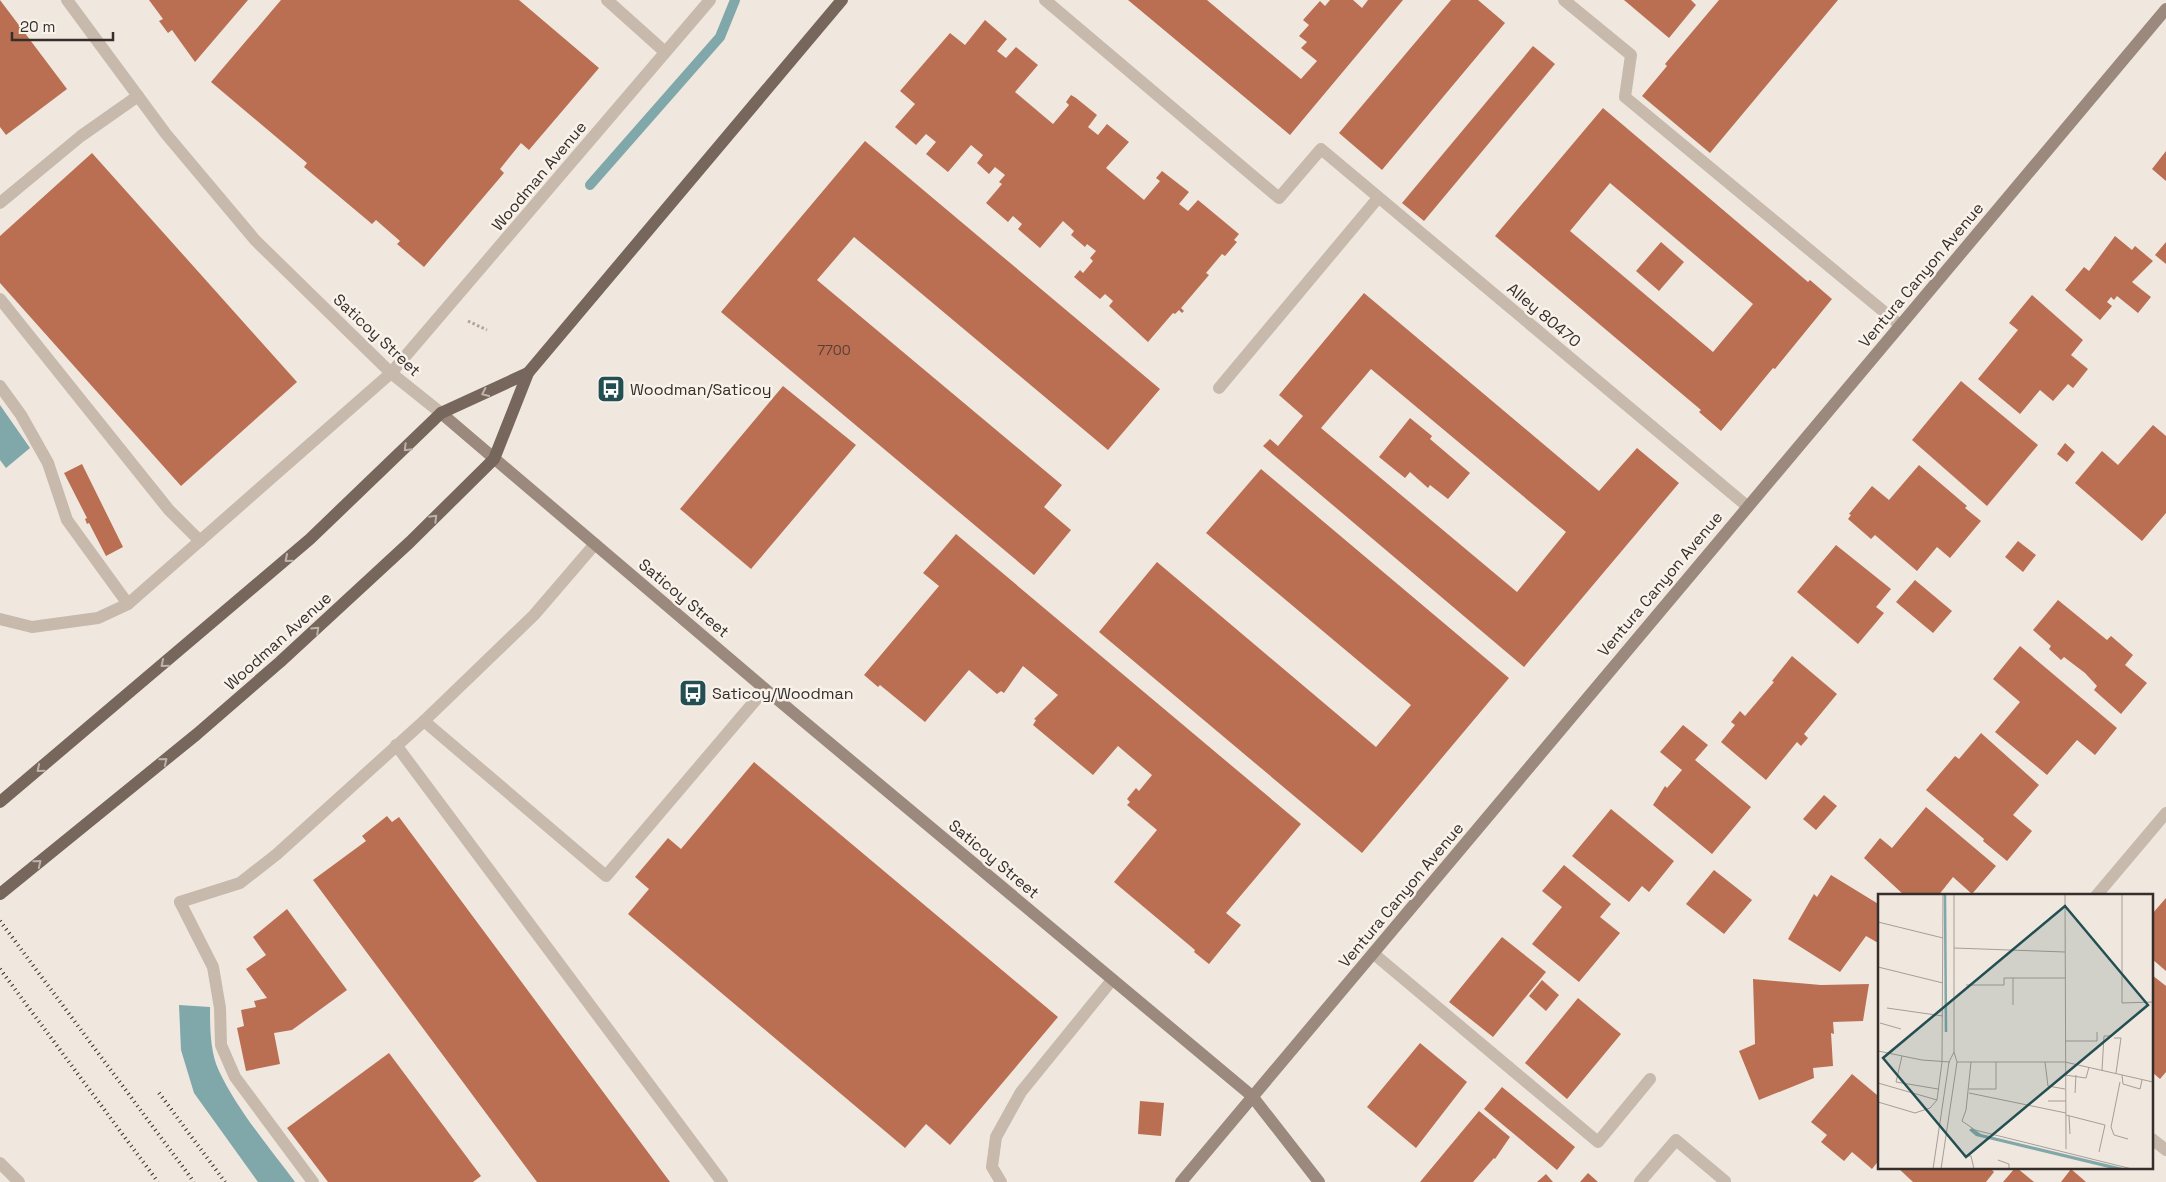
<svg xmlns="http://www.w3.org/2000/svg" width="2166" height="1182" viewBox="0 0 2166 1182" font-family="'Space Grotesk',sans-serif">
	<rect width="100%" height="100%" fill="#f0e8df"/>
	<g fill="#80a7aa">
		<polygon points="0,405 30,448 6,468 0,460"/>
		<path d="M179,1005L210,1007C210,1028 210,1052 219,1071C238,1111 269,1147 295,1182H258L194,1093L181,1050Z"/>
	</g>
	<g fill="none" stroke-linecap="round" stroke-linejoin="round">
		<polyline stroke="#80a7aa" stroke-width="10" points="590,185 720,37 735,0"/>
	</g>
	<g fill="#ba6f53" fill-rule="evenodd">
		<polygon points="0,0 67,89 6,135 0,127"/>
		<polygon points="149,0 248,0 195,62 172,30 168,33 159,21 163,19"/>
		<polygon points="281,0 519,0 599,68 529,150 521,143 500,169 504,173 424,267 397,244 400,241 376,220 372,224 304,167 307,163 211,82"/>
		<polygon points="1128,0 1207,0 1301,79 1317,61 1301,48 1307,42 1299,36 1309,25 1303,20 1320,1 1325,6 1330,0 1353,0 1362,8 1368,0 1403,0 1290,135"/>
		<polygon points="1451,0 1478,0 1505,23 1382,170 1339,133"/>
		<polygon points="1624,0 1691,0 1696,5 1669,38"/>
		<polygon points="1719,0 1838,0 1710,153 1642,96 1667,66 1665,64"/>
		<polygon points="985,20 1007,39 997,51 1006,58 1016,47 1038,65 1015,92 1053,124 1069,105 1066,102 1071,95 1076,98 1097,115 1088,127 1098,135 1107,124 1129,142 1106,168 1144,200 1160,181 1156,178 1162,171 1189,192 1179,204 1188,211 1198,200 1239,234 1234,240 1237,242 1225,256 1222,254 1206,273 1209,275 1181,308 1184,311 1182,313 1179,310 1175,314 1173,313 1148,342 1109,306 1113,301 1105,294 1100,299 1074,277 1080,270 1083,273 1093,261 1090,258 1096,251 1087,244 1085,247 1071,235 1074,231 1063,221 1040,248 1018,229 1022,224 1013,216 1008,222 986,203 1002,184 999,182 1005,175 995,167 989,174 977,163 983,155 971,145 948,172 926,154 936,142 926,134 916,145 895,127 915,104 900,91 950,33 965,45"/>
		<polygon points="1533,46 1555,64 1424,221 1402,203"/>
		<path d="M1603,108L1808,282L1810,280L1832,299L1775,369L1773,368L1721,431L1699,412L1701,410L1495,236ZM1610,183L1753,304L1713,352L1570,231Z"/>
		<polygon points="865,141 1160,389 1108,450 854,237 817,280 1062,485 1044,507 1071,530 1034,575 721,312"/>
		<polygon points="2166,151 2166,181 2152,169"/>
		<polygon points="92,153 297,382 181,486 0,283 0,236"/>
		<polygon points="2115,236 2132,250 2135,246 2153,261 2132,282 2151,297 2138,313 2117,296 2114,300 2111,297 2107,302 2112,306 2100,320 2065,290 2084,267 2089,271"/>
		<polygon points="1661,242 1684,262 1659,291 1636,271"/>
		<polygon points="2166,242 2166,264 2155,255"/>
		<path d="M1364,293L1599,491L1637,448L1679,483L1524,667L1263,446L1270,439L1278,446L1303,416L1279,395ZM1371,369L1566,532L1517,592L1321,428Z"/>
		<polygon points="2032,295 2083,340 2071,355 2088,369 2073,388 2068,384 2053,401 2040,390 2020,414 1978,379 2018,330 2009,323"/>
		<polygon points="1961,381 2038,445 1987,506 1912,440"/>
		<polygon points="783,386 856,445 751,569 680,509"/>
		<polygon points="1410,418 1432,436 1430,439 1470,473 1448,499 1430,485 1428,488 1410,472 1405,478 1379,457"/>
		<polygon points="2153,425 2166,436 2166,513 2142,541 2075,483 2102,451 2118,465"/>
		<polygon points="2065,443 2075,452 2067,462 2057,454"/>
		<polygon points="82,464 123,547 106,556 89,523 87,524 85,519 87,518 64,473"/>
		<polygon points="1919,465 1967,506 1965,508 1981,521 1950,558 1937,547 1917,571 1875,535 1871,539 1848,519 1851,515 1849,514 1872,486 1889,500"/>
		<polygon points="1261,469 1509,678 1362,853 1099,632 1157,562 1376,747 1411,705 1206,533"/>
		<polygon points="956,534 1301,824 1226,913 1241,925 1209,964 1194,952 1195,950 1114,882 1157,830 1127,805 1130,802 1127,799 1136,788 1139,791 1152,775 1118,746 1093,775 1033,725 1036,720 1034,719 1058,695 1023,666 1004,693 1001,691 997,694 969,670 925,722 880,685 878,687 864,675 939,586 923,573"/>
		<polygon points="2018,541 2036,555 2023,572 2005,557"/>
		<polygon points="1836,545 1891,589 1876,607 1884,613 1858,644 1797,592"/>
		<polygon points="1915,580 1952,611 1933,633 1896,602"/>
		<polygon points="2058,600 2107,640 2111,636 2133,655 2125,665 2147,683 2121,714 2094,690 2097,686 2085,673 2064,657 2061,660 2049,649 2051,646 2033,630"/>
		<polygon points="2020,646 2117,728 2095,755 2077,740 2047,775 1995,732 2020,702 1993,679"/>
		<polygon points="1792,656 1837,694 1804,734 1808,738 1801,746 1797,742 1766,780 1721,742 1735,725 1731,722 1740,711 1745,716 1774,682 1772,681"/>
		<polygon points="1683,725 1708,745 1695,760 1751,807 1712,854 1653,805 1665,786 1667,788 1682,770 1660,752"/>
		<polygon points="1981,733 2039,785 2013,815 2032,831 2007,861 1983,841 1984,839 1926,790 1955,756 1959,759"/>
		<polygon points="754,762 1058,1017 950,1145 926,1124 905,1148 628,914 649,889 635,877 668,838 681,849"/>
		<polygon points="1824,795 1837,806 1816,830 1803,819"/>
		<polygon points="1926,807 1996,866 1972,894 1953,877 1938,896 1905,896 1864,858 1880,838 1892,848"/>
		<polygon points="1611,809 1674,861 1649,892 1642,886 1629,902 1572,856"/>
		<polygon points="387,816 392,822 399,817 670,1182 537,1182 313,880 366,841 362,836"/>
		<polygon points="1564,865 1611,904 1600,917 1620,933 1579,982 1532,944 1562,907 1542,891"/>
		<polygon points="1714,870 1752,900 1724,934 1686,904"/>
		<polygon points="1831,875 1880,905 1880,944 1866,936 1840,972 1788,939 1814,894 1817,897"/>
		<polygon points="2166,898 2166,971 2152,959 2152,914"/>
		<polygon points="287,909 347,990 292,1030 274,1033 280,1064 246,1071 237,1028 244,1026 241,1010 256,1007 254,1001 267,998 246,969 266,955 253,937"/>
		<polygon points="1502,937 1546,972 1493,1037 1449,1002"/>
		<polygon points="2152,975 2166,986 2166,1072 2160,1079 2152,1072"/>
		<polygon points="1753,979 1821,985 1869,984 1863,1021 1833,1022 1834,1034 1831,1033 1833,1066 1813,1068 1814,1078 1759,1100 1739,1051 1755,1044"/>
		<polygon points="1542,980 1559,995 1546,1011 1529,996"/>
		<polygon points="1578,998 1621,1034 1567,1099 1525,1063"/>
		<polygon points="1420,1043 1467,1082 1416,1148 1367,1107"/>
		<polygon points="389,1053 481,1176 473,1182 328,1182 287,1128"/>
		<polygon points="1852,1074 1877,1095 1880,1095 1880,1159 1872,1169 1852,1152 1844,1161 1821,1142 1827,1135 1811,1122"/>
		<polygon points="1502,1087 1575,1147 1557,1170 1484,1109"/>
		<polygon points="1140,1101 1164,1103 1161,1136 1138,1134"/>
		<polygon points="1479,1111 1510,1137 1495,1159 1494,1158 1473,1182 1420,1182"/>
		<polygon points="1898,1168 1990,1168 1994,1172 1986,1182 1913,1182"/>
		<polygon points="2015,1168 2017,1168 2034,1182 2003,1182"/>
		<polygon points="2071,1169 2086,1182 2061,1182"/>
		<polygon points="1588,1173 1598,1182 1580,1182"/>
		<polygon points="1546,1174 1553,1182 1537,1182"/>
	</g>
	<g fill="none" stroke-linecap="round" stroke-linejoin="round">
		<polyline stroke="#b3a396" stroke-width="3" stroke-dasharray="2.5 2.5" stroke-linecap="butt" points="468,321 487,330"/>
		<g stroke="#c7b9ab" stroke-width="12">
			<polyline points="607,0 665,52"/>
			<polyline points="1045,0 1279,198 1321,149 1747,506"/>
			<polyline points="1564,0 1631,55 1625,97 1900,325"/>
			<polyline points="0,203 81,136 138,96"/>
			<polyline points="0,299 169,510 200,541"/>
			<polyline points="0,386 21,415 48,463 67,520 128,604"/>
			<polyline points="1219,388 1378,198"/>
			<polyline points="0,619 32,627 98,618 128,604 391,373"/>
			<polyline points="424,721 606,876 765,689"/>
			<polyline points="396,745 722,1182"/>
			<polyline points="180,902 213,967 220,1008 221,1045 235,1077 313,1182"/>
			<polyline points="1374,954 1598,1142 1650,1079"/>
			<polyline points="0,1163 19,1182"/>
			<polyline points="1001,1182 992,1167 996,1137 1021,1092 1112,980"/>
			<polyline points="1640,1182 1676,1140 1725,1181"/>
		</g>
		<g stroke="#c7b9ab" stroke-width="12">
			<polyline points="67,0 166,134 255,240 391,373 441,413"/>
			<polyline points="391,373 710,0"/>
			<polyline points="2096,896 2166,813"/>
			<polyline points="180,902 240,883 277,854 424,721 534,615 595,544"/>
			<polyline points="2152,1139 2166,1150"/>
		</g>
		<g stroke="#9b897d" stroke-width="12">
			<polyline points="441,413 765,689 1252,1096 1319,1182"/>
			<polyline points="1181,1182 2166,9"/>
		</g>
		<g stroke="#76665c" stroke-width="12">
			<polyline points="0,802 310,539 441,413 528,373"/>
			<polyline points="0,894 197,734 280,662 410,542 494,459 528,373 842,0"/>
		</g>
		<g stroke="#362e2a" stroke-width="4" stroke-dasharray="1 4" stroke-linecap="butt">
			<polyline points="0,921 194,1182"/>
			<polyline points="0,969 158,1182"/>
			<polyline points="159,1093 225,1182"/>
		</g>
	</g>
	<defs><path id="oneway-chevron" d="M-2-3.5L2.5 0L-2 3.5" fill="none" stroke-width="1.6" stroke-linecap="round" stroke-linejoin="round" transform="scale(1.25)"/></defs>
	<g stroke="#beb3ab">
		<use href="#oneway-chevron" transform="translate(485 393) rotate(155)"/>
		<use href="#oneway-chevron" transform="translate(407 448) rotate(135)"/>
		<use href="#oneway-chevron" transform="translate(434 518) rotate(-45)"/>
		<use href="#oneway-chevron" transform="translate(288 559) rotate(139)"/>
		<use href="#oneway-chevron" transform="translate(316 630) rotate(-43)"/>
		<use href="#oneway-chevron" transform="translate(164 664) rotate(140)"/>
		<use href="#oneway-chevron" transform="translate(164 761) rotate(-39)"/>
		<use href="#oneway-chevron" transform="translate(40 769) rotate(140)"/>
		<use href="#oneway-chevron" transform="translate(38 863) rotate(-39)"/>
	</g>
	<defs>
		<symbol id="bus-square" viewBox="-11 -11 22 22"><rect x="-9" y="-9" width="18" height="18" rx="4" fill="#234f53" stroke="#f8f2eb"/><path d="M-5-6H5V4H4V6H2V4H-2V6H-4V4H-5ZM-3.5-4V0h7V-4ZM-3.5 1.2v1.5H-2V1.2ZM2 1.2v1.5H3.5V1.2Z" fill="#fff"/></symbol>
	</defs>
	<g fill-rule="evenodd">
		<use href="#bus-square" x="595" y="373" width="32" height="32"/>
		<use href="#bus-square" x="677" y="677" width="32" height="32"/>
	</g>
	<g text-anchor="middle" dominant-baseline="central" stroke-width="5" stroke-linejoin="round" paint-order="stroke">
		<g font-size="14" fill="#573e34">
			<text x="834" y="350">7700</text>
		</g>
		<g font-size="16" fill="#362e2a" stroke="#f8f2eb">
			<text transform="translate(539 176) rotate(-50)">Woodman Avenue</text>
			<text transform="translate(1921 275) rotate(-50)">Ventura Canyon Avenue</text>
			<text transform="translate(1544 315) rotate(40)">Alley 80470</text>
			<text transform="translate(377 335) rotate(43)">Saticoy Street</text>
			<text transform="translate(1660 584) rotate(-50)">Ventura Canyon Avenue</text>
			<text transform="translate(684 598) rotate(40)">Saticoy Street</text>
			<text transform="translate(278 641) rotate(-42)">Woodman Avenue</text>
			<text transform="translate(994 859) rotate(40)">Saticoy Street</text>
			<text transform="translate(1401 895) rotate(-50)">Ventura Canyon Avenue</text>
		</g>
		<g font-size="16" fill="#362e2a" stroke="#f8f2eb" text-anchor="start">
			<text x="630" y="389">Woodman/Saticoy</text>
			<text x="712" y="693">Saticoy/Woodman</text>
		</g>
	</g>
	<g transform="translate(1878 894)">
		<rect width="275" height="275" fill="#f0e8df"/>
		<path d="M94,234L103,240L249,275H235L98,242L91,236Z" fill="#80a7aa"/>
		<path fill="none" stroke="#80a7aa" stroke-width="2.5" d="M67,0L68,138"/>
		<path fill="none" stroke="#a69e97" stroke-width="1" d="M187,0L188,255M244,0V109L275,108M0,28L65,44M76,54L187,58M0,73L65,89M135,84V111M88,91H126V84H187M9,114L65,122M0,123V141M2,129L23,135M236,144H243L238,179M187,147H219V138M0,157L44,166L72,168M24,162L18,188L60,195M79,168H187L275,188M93,168L88,216L84,227L97,236L254,275M167,168L170,192L187,195M224,176L226,142H233M187,181L208,184L211,173M244,181L245,190L262,195L264,186M242,188L233,233L236,241L250,245M0,189L59,206M91,195H118V168M91,199L188,219M197,199L198,181M170,207H188M0,208L37,219L52,214L59,206L64,168L65,0M188,221L227,231L221,258M191,222L192,240M85,261L93,262L96,275M120,266L131,270V275M55,275L71,168L76,158M63,275L79,168L76,158V0"/>
		<path fill="#234f53" fill-opacity="0.15" stroke="#234f53" stroke-width="2.5" d="M187,12L270,111L88,263L5,164Z"/>
		<rect width="275" height="275" fill="none" stroke="#362e2a" stroke-width="2.5"/>
	</g>
	<path d="M12 32v8h101v-8" fill="none" stroke="#362e2a" stroke-width="2.5"/>
	<text x="20" y="32" font-size="15" fill="#362e2a" stroke="#f8f2eb" stroke-width="4" paint-order="stroke">20 m</text>
</svg>
